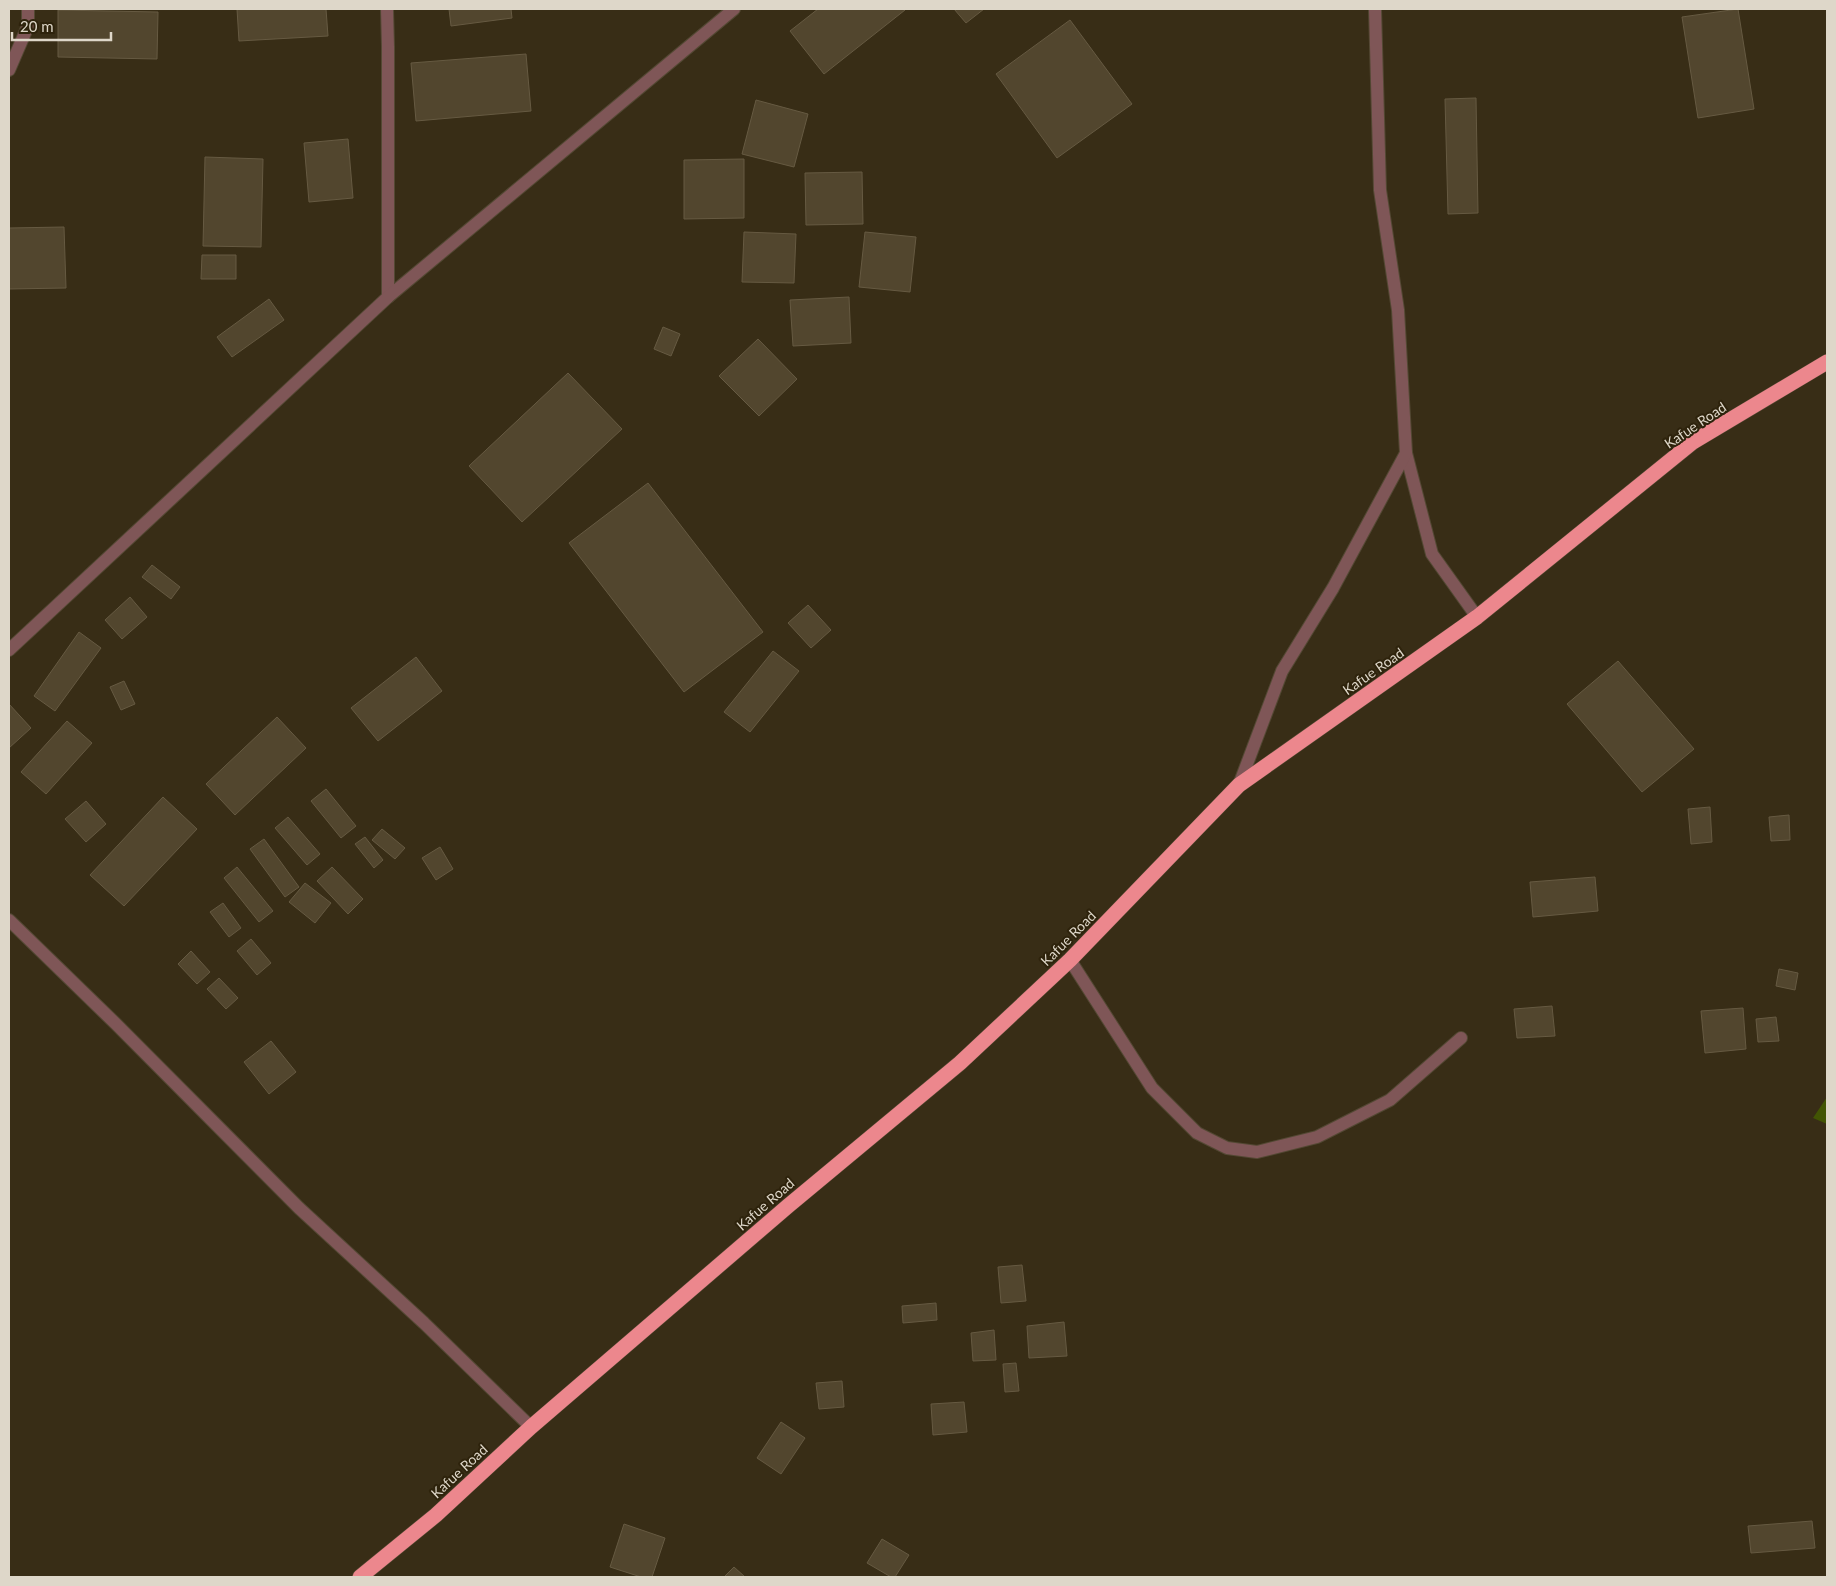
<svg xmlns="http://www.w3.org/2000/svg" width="1836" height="1586" viewBox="0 0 1836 1586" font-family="Lato,sans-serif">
	<rect width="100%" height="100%" fill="#382d16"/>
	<polygon fill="#425504" points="1827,1097 1827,1124 1813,1118"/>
	<g fill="#52462e" stroke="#665a42">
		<polygon points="237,9 326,9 328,36 239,41"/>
		<polygon points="449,9 511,9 512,18 451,26"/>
		<polygon points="818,9 904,9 905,10 824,74 790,31"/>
		<polygon points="954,9 984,9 966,23"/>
		<polygon points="1738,9 1754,109 1698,118 1682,17"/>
		<polygon points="58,10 158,12 157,59 58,57"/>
		<polygon points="1070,20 1132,104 1057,158 996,74"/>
		<polygon points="526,54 531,111 416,121 411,63"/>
		<polygon points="1476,98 1478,213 1448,214 1445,99"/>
		<polygon points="756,100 808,114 794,167 742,154"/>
		<polygon points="348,139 353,198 309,202 304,143"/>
		<polygon points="205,157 263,159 261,247 203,246"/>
		<polygon points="744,159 744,218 684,219 684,160"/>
		<polygon points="862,172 863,224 806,225 805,173"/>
		<polygon points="64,227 66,288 9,289 9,228"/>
		<polygon points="744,232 796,234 794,283 742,282"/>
		<polygon points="865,232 916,237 910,292 859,287"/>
		<polygon points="202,255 236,255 236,279 201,279"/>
		<polygon points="849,297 851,343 793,346 790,300"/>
		<polygon points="269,299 284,320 232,357 217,337"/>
		<polygon points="663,327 680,334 671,356 654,349"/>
		<polygon points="758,339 797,379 759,416 719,376"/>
		<polygon points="568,373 622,429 522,522 469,466"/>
		<polygon points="648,483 763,632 684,692 569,543"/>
		<polygon points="152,565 180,587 171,599 142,577"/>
		<polygon points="130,597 147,617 122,639 105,620"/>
		<polygon points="808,605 831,630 811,648 788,623"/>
		<polygon points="79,632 101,648 55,711 34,696"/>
		<polygon points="773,651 799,671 750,732 724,712"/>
		<polygon points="416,657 442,691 378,741 351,708"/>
		<polygon points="1618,661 1694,749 1642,792 1567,704"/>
		<polygon points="124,681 135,704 121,710 110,687"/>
		<polygon points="9,704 31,728 9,748"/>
		<polygon points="277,717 306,748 235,815 206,784"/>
		<polygon points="67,721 92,743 46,794 21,772"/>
		<polygon points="326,789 356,826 341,838 311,801"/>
		<polygon points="163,797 197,829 124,906 90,875"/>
		<polygon points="86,801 106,824 86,842 65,819"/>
		<polygon points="1710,807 1712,842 1691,844 1688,809"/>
		<polygon points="1789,815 1790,840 1771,841 1769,817"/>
		<polygon points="288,817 320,854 307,865 275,828"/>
		<polygon points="382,829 405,848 395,859 372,840"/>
		<polygon points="365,837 383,860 374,868 355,844"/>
		<polygon points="264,839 299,887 285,897 250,849"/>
		<polygon points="440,847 453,869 436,880 422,858"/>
		<polygon points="237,867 273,911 259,922 224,878"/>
		<polygon points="332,867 363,899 348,914 317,881"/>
		<polygon points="1595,877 1598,911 1533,917 1530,882"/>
		<polygon points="305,883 331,903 315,923 289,902"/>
		<polygon points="223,903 241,928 229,937 210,912"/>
		<polygon points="251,939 271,963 257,975 237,951"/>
		<polygon points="191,951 210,972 197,984 178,964"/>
		<polygon points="1779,969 1798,973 1795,990 1776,986"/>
		<polygon points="219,978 238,998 226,1009 207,989"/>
		<polygon points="1552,1006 1555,1036 1517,1038 1514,1009"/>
		<polygon points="1743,1008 1746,1049 1705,1053 1701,1011"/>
		<polygon points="1776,1017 1779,1041 1758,1042 1756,1019"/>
		<polygon points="271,1041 296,1072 269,1094 244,1062"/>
		<polygon points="1022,1265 1026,1301 1001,1303 998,1267"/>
		<polygon points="936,1303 937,1320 903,1323 902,1306"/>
		<polygon points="1064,1322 1067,1356 1029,1358 1027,1326"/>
		<polygon points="994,1330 996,1360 973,1361 971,1333"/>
		<polygon points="1016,1363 1019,1391 1005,1392 1003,1364"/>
		<polygon points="842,1381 844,1407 819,1409 816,1383"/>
		<polygon points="964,1402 967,1432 933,1435 931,1404"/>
		<polygon points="781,1422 805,1438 781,1474 757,1458"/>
		<polygon points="1812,1521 1815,1548 1751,1553 1748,1526"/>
		<polygon points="624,1524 665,1538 652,1577 641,1577 610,1567"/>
		<polygon points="882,1539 909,1555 895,1577 891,1577 867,1563"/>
		<polygon points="734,1567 745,1577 724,1577"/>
	</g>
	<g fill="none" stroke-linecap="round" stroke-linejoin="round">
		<defs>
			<g id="street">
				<polyline points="387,9 388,47 388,297"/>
				<polyline points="9,70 28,26 28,9"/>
				<polyline points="1406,453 1432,554 1477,617"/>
				<polyline points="9,650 388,297 734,9"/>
				<polyline points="1239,785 1282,671 1333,588 1406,453 1398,310 1380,190 1375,9"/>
				<polyline points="9,920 116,1024 299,1208 424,1323 531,1427"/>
				<polyline points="1070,960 1152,1088 1197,1133 1227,1148 1257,1152 1317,1137 1390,1100 1461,1038"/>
			</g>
			<polyline id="highway" points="360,1577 436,1515 531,1427 788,1206 960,1063 1070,960 1239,785 1477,617 1693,442 1827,362"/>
		</defs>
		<use href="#street" stroke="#534833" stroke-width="14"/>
		<use href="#highway" stroke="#534833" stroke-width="16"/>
		<use href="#street" stroke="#7f5657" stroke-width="12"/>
		<use href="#highway" stroke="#ec878d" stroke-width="15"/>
	</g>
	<g text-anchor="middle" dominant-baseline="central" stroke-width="4" stroke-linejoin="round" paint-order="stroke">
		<g font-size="14" fill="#ded7c9" stroke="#2e230c">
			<text transform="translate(1695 425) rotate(-34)">Kafue Road</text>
			<text transform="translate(1373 671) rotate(-35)">Kafue Road</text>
			<text transform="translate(1068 938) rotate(-45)">Kafue Road</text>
			<text transform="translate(765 1204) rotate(-41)">Kafue Road</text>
			<text transform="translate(459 1471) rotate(-43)">Kafue Road</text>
		</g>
	</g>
	<rect width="1836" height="1586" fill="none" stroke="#ded7c9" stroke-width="20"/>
	<path d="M12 32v8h99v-8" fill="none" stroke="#ded7c9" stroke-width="2.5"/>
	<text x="20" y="32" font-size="15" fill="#ded7c9" stroke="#2e230c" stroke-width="4" paint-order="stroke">20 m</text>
</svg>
